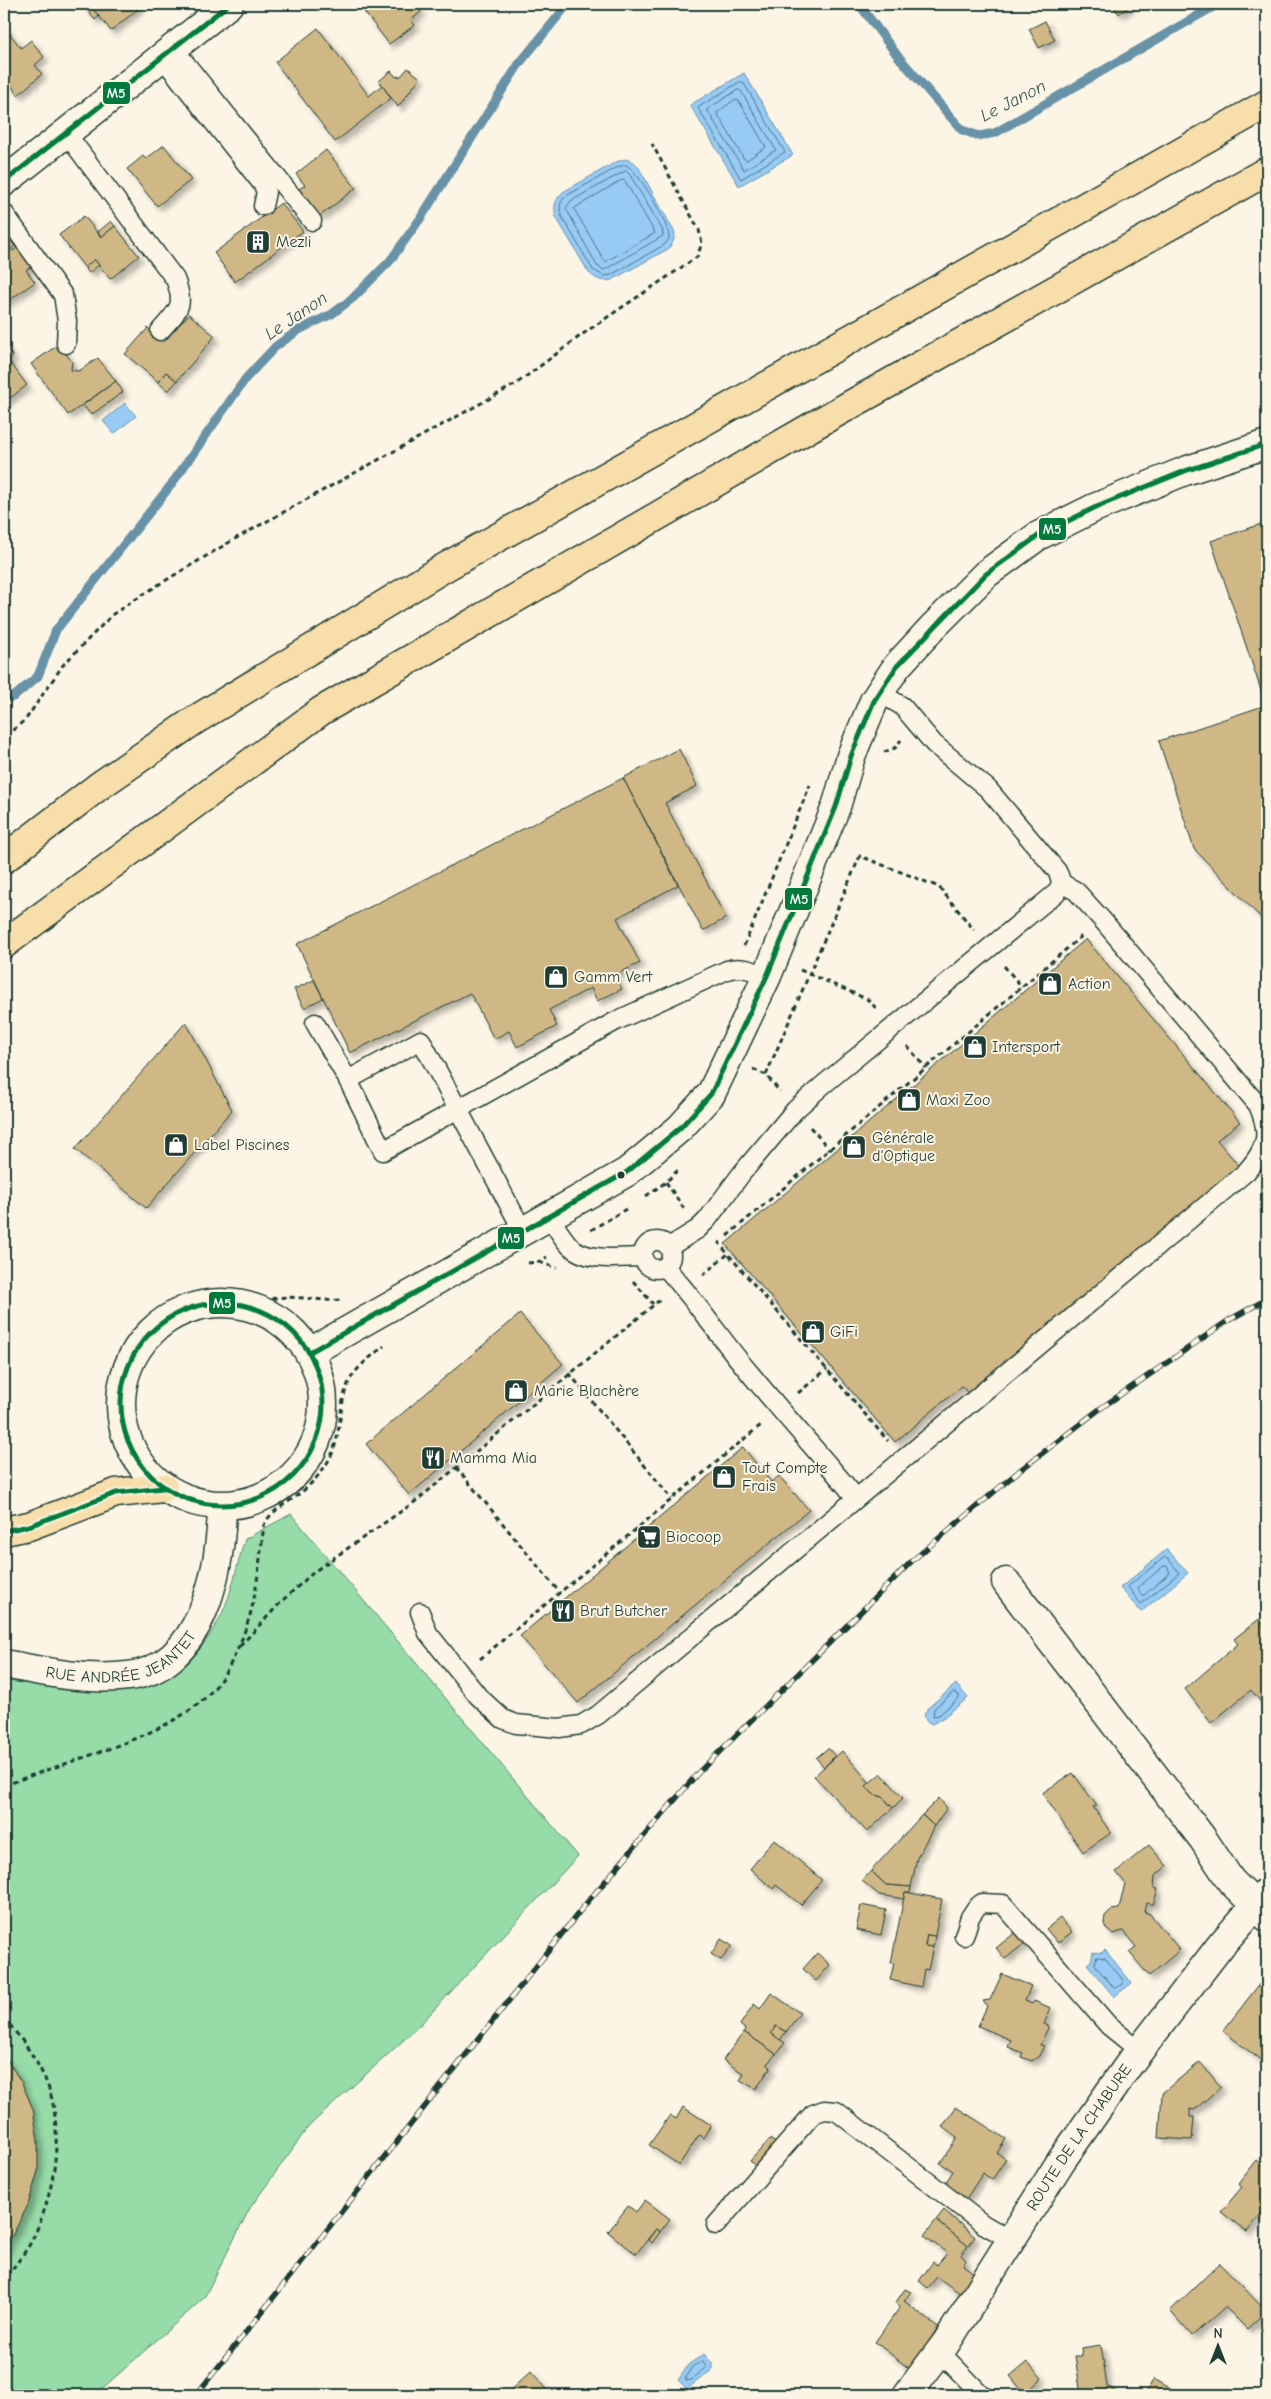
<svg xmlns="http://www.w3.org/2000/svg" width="1271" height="2399" viewBox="0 0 1271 2399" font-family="'Comic Neue',sans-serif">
	<defs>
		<filter id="shadow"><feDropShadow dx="4.5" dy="4.5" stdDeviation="2.5" flood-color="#0004"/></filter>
	</defs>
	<rect width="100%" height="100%" fill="#fcf5e5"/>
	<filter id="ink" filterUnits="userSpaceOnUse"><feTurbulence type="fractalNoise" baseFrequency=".02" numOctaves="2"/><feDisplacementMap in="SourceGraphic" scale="10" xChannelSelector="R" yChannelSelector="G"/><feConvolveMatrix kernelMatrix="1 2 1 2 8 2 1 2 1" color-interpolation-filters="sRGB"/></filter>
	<g filter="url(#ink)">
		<path fill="#96dba8" stroke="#5a8c6e" d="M291,1514L578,1856L417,2028L309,2126L250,2208L204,2298L95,2395H4V1681C47,1685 115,1696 156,1683C186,1673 207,1642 221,1616C232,1593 237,1564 245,1539Z"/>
		<g fill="#97caf4" stroke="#6792a7">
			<polygon points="744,73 793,155 739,186 690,105"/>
			<path d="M626,159L634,162L639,168L675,233L673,242L668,249L612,280C602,282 597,280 589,273L556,217C553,206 555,200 563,192L616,162Z"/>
			<polygon points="125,403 136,416 114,434 103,421"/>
			<polygon points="1167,1549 1188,1573 1141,1612 1120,1588"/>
			<polygon points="956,1684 968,1698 940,1720 932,1724 926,1721 924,1714 929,1707"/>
			<polygon points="1105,1950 1132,1983 1114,1997 1087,1964 1091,1961 1093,1952 1101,1953"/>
			<polygon points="704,2354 712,2363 712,2370 687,2389 678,2380 689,2364"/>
		</g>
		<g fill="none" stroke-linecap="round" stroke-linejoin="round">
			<g stroke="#4f7581" stroke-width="1">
				<polygon points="740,82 743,82 785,152 741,179 698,108"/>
				<polygon points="738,90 741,91 776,150 744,170 707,110"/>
				<polygon points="735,100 739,101 766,147 747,160 744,159 717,113"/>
				<path d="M626,165C638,169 671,227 669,239L664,245L611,275L604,276L593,270L561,215C559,206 560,202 566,196L618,167Z"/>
				<polygon points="626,171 630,175 662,229 663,236 604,270 597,266 566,208 571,201"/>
				<polygon points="622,180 625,181 655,233 605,262 574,209"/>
				<polygon points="1165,1557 1168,1558 1179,1573 1141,1604 1128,1587"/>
				<polygon points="1164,1566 1167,1566 1170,1573 1144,1595 1141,1595 1138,1588"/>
				<polygon points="954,1692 959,1695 959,1698 939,1715 933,1716 934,1709"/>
				<polygon points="1097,1957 1105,1958 1123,1980 1123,1984 1116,1988 1114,1988 1095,1965"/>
				<polygon points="703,2361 706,2367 692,2380 686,2381 685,2378 692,2367"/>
			</g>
			<g stroke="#6792a7" stroke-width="9">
				<polyline points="859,4 897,55 962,130 979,136 995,133 1218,4"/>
				<polyline points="4,700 15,696 38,676 56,630 171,485 246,378 276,346 299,330 332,314 353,298 390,261 420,219 519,64 568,4"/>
			</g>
		</g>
		<g fill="#d0b786" stroke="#1f3d34" filter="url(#shadow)">
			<polygon points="82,4 89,4 99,16 95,20"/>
			<polygon points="89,4 136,4 139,8 111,31"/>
			<polygon points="369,4 415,4 421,12 411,20 415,25 389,44 362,9"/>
			<polygon points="1112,4 1133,4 1119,14"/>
			<polygon points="1045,21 1055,40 1039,48 1029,29"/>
			<polygon points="4,26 21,48 31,40 44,57 35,65 42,74 18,95 4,76"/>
			<polygon points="318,28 369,96 382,85 391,98 335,142 275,62"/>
			<polygon points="408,68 420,78 398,107 379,81 391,71 396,77 401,76"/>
			<polygon points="164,145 191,180 157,206 127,169 143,156 146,159"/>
			<polygon points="326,150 356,188 320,216 299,189 305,185 296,174"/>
			<polygon points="281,203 303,231 235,282 214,253"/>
			<polygon points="84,216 101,237 115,226 139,256 110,279 94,259 85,268 59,235"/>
			<polygon points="111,221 115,226 101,237 98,232"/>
			<polygon points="7,235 15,246 11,249 13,251 20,246 33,265 26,270 35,282 4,304 4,237"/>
			<polygon points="94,259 99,265 89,273 85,268"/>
			<polygon points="189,314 215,336 177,381 166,372 158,382 125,354 148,328 164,342"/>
			<polygon points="4,344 13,357 4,365"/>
			<polygon points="59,344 72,362 71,370 79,371 98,358 116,381 68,415 31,364"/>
			<polygon points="9,361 27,385 4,403 4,365"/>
			<polygon points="166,372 177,381 168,391 158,382"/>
			<polygon points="116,381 123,392 91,415 83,405"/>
			<polygon points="1267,522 1267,924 1194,849 1159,741 1266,705 1211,541"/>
			<polygon points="679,749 697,786 665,803 726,918 703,931 623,778"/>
			<polygon points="623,778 678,885 617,918 640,963 615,975 622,989 597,1001 591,988 549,1010 557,1026 517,1047 509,1031 494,1039 470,993 350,1053 297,944"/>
			<polygon points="1086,939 1240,1122 1217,1140 1240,1167 969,1395 962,1386 895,1442 725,1244"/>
			<polygon points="314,980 323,998 304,1008 294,989"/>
			<polygon points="186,1022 232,1110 146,1208 75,1149"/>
			<polygon points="520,1314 563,1364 409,1495 366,1444"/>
			<polygon points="743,1447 771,1482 779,1476 809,1510 578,1703 520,1636"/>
			<polygon points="1259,1619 1267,1629 1267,1706 1265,1707 1251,1690 1211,1723 1185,1689 1238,1644 1234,1639"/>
			<polygon points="828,1748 835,1756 824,1767 816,1758"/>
			<polygon points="842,1751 870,1783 866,1786 873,1794 883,1797 893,1808 867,1832 814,1776"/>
			<polygon points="881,1773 903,1798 893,1808 883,1797 873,1794 866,1786"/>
			<polygon points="1073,1773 1097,1806 1093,1807 1111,1833 1083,1852 1042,1793"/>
			<polygon points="939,1798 947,1808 934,1826 922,1815"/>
			<polygon points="922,1815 934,1826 917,1858 911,1887 886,1885 871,1871"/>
			<polygon points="774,1839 822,1880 801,1905 776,1885 773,1889 750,1869"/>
			<polygon points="1149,1845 1167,1866 1155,1876 1154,1888 1158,1889 1153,1905 1146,1903 1144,1912 1150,1914 1180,1950 1149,1976 1129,1952 1136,1947 1123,1931 1112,1934 1106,1929 1104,1923 1105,1916 1111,1910 1119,1909 1125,1883 1116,1872"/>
			<polygon points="871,1871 886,1885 911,1887 910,1892 905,1892 904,1899 879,1895 862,1881"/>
			<polygon points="905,1892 942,1899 935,1936 927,1935 925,1946 933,1947 928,1970 924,1969 921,1987 890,1980 894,1963 891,1963"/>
			<polygon points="861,1905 886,1910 881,1935 856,1930"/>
			<polygon points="1060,1918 1072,1932 1058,1943 1046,1929"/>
			<polygon points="1016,1932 1025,1943 1005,1959 996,1948"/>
			<polygon points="927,1935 935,1936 933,1947 925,1946"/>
			<polygon points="721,1939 732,1946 721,1960 711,1954"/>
			<polygon points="817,1953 830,1965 816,1981 803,1969"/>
			<polygon points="1002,1974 1031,1986 1025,2001 1032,2004 1034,2001 1051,2008 1044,2024 1049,2026 1040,2045 1044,2046 1039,2056 1032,2061 1021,2057 1023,2053 1008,2047 1011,2040 978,2026 987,2006 983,2001 990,2000"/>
			<polygon points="1261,1982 1267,1987 1267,2022 1264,2027 1267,2030 1267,2065 1223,2031"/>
			<polygon points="771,1993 800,2013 786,2032 776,2026 771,2033 785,2043 776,2054 744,2032 745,2029 740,2025 754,2004 760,2009"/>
			<polygon points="776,2026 786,2032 780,2040 771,2033"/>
			<polygon points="744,2032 776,2054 767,2064 771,2067 756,2089 740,2080 744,2074 723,2060"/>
			<polygon points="4,2055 22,2083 33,2109 38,2140 38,2171 28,2205 4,2252"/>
			<polygon points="1200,2062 1221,2087 1194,2110 1190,2109 1190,2117 1194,2117 1192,2140 1159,2138 1162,2093"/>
			<polygon points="683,2107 711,2125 703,2138 699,2135 679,2165 649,2145 670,2115 676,2119"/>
			<polygon points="956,2107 1006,2139 997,2153 1006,2159 992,2180 983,2173 966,2199 945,2184 953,2171 940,2163 957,2138 942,2127"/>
			<polygon points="770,2139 781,2147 760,2170 750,2161"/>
			<polygon points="1257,2160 1263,2165 1267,2160 1267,2206 1247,2232 1221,2212 1242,2187 1238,2184"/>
			<polygon points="645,2200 670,2219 660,2232 656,2229 636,2254 608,2232 628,2206 636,2212"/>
			<polygon points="944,2210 975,2237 968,2246 936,2220"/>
			<polygon points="936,2220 968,2246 961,2255 966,2260 963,2265 975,2274 961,2294 937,2277 928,2288 919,2281 933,2262 937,2265 947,2253 924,2236"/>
			<polygon points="656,2229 660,2232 652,2243 648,2240"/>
			<polygon points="1220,2263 1266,2311 1247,2329 1225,2307 1192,2336 1170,2311"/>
			<polygon points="905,2289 911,2292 904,2301 938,2327 911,2370 875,2342 900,2307 896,2302"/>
			<polygon points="1101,2345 1107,2386 1121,2395 1081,2395 1075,2356 1082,2356 1081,2348"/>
			<polygon points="1027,2362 1042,2378 1025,2394 1010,2376"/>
			<polygon points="531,2371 552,2395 505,2395"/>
			<polygon points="1154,2379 1182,2395 1144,2395"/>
		</g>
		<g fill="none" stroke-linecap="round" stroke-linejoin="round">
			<defs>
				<g id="service">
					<polyline points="173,48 312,221"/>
					<polyline points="162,57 263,185 266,192 263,206"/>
					<path d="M66,133L175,279C186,307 178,310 160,331"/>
					<polyline points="4,213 63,295 67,321 66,344"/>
					<polyline points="315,1023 348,1080"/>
					<path d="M549,1217C556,1226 562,1238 570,1246C587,1263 621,1257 643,1257"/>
					<path d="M523,1231L421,1040L348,1080L383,1151L616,1021L727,970C741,965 753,971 767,976"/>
					<circle cx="657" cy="1255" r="14"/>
					<path d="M669,1247L698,1229L707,1220L742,1173L795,1110L823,1085L1056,893C1062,885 1062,880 1057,871L988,789L934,744L902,706L880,693"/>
					<path d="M665,1267C695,1299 719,1337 748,1371C783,1414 821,1455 856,1498"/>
					<path d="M420,1612L428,1633L478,1696L503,1719L516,1724L559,1728L581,1725L598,1715L1246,1172C1267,1148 1271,1134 1258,1105L1105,923L1076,891L1061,883"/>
					<polyline points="964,1936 970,1917 976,1908 982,1903 1003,1904 1109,2026 1140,2051"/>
					<polyline points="716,2225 813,2114 824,2110 836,2111 983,2224 1011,2240"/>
					<polyline points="940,2352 982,2395"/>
				</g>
				<g id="minor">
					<circle cx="222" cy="1404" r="101"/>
					<polyline points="310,1352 627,1172 680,1128 711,1094 767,976 836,807 851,756 874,701 897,666 932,628 986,574 1038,536 1094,508 1185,471 1267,444"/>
					<polyline points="1006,1582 1203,1839 1231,1881 1267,1917"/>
					<path id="s1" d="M4,1664C45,1672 85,1681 128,1676C203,1669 221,1567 222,1506"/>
				</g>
				<g id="secondary">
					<polyline points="4,182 229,4"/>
					<path id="s2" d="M907,2395L946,2343L1061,2161L1130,2063L1221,1945L1267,1892"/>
				</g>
				<g id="trunk">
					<polyline points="4,859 99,786 195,720 442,569 1267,104"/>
					<polyline points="4,944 321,711 818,423 1267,171"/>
					<polyline points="4,1531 29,1526 116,1493 163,1488"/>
				</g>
			</defs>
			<use href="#service" stroke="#1f3d34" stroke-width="21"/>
			<use href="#minor" stroke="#1f3d34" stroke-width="31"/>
			<use href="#secondary" stroke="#1f3d34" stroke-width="31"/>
			<use href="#trunk" stroke="#1f3d34" stroke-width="31"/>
			<g stroke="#1f3d34" stroke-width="3" stroke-dasharray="5 4" stroke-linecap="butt">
				<polyline points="4,733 12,731 26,719 63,665 113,614 158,585 233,540 516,384 587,331 697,257 702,243 699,230 652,144"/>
				<polyline points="884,752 895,748 901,740"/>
				<polyline points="744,946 810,785"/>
				<polyline points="1004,966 1022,987"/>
				<polyline points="800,970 867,999 878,1010"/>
				<polyline points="907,1046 926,1068"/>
				<polyline points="753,1069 766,1075 780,1092"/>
				<polyline points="766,1075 860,856 939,887 974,930"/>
				<polyline points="810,1127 830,1150"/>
				<polyline points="666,1182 684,1209"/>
				<polyline points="646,1196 666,1182 678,1170"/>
				<polyline points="591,1230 626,1209"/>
				<polyline points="727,1236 1083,935"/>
				<polyline points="721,1242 719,1243 728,1254 888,1441"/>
				<polyline points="539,1262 557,1268"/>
				<polyline points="528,1263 538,1262 547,1257"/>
				<polyline points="703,1275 728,1254"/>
				<polyline points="633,1281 653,1304"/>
				<path d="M259,1310L265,1301C285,1292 317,1302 340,1300"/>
				<polyline points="569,1373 672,1499"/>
				<polyline points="798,1393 827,1369"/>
				<polyline points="456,1467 560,1593"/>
				<polyline points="240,1646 284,1599 315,1571 416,1501 661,1299"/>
				<polyline points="480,1659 761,1425"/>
				<path d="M4,1786C63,1761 160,1740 205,1698C228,1676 241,1645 250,1615C258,1586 260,1555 264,1525C272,1510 283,1506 295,1497C308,1488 321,1474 329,1460C343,1435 337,1403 351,1378C359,1365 372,1356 384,1346"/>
				<path d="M4,2018C22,2039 41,2064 50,2092C64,2139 53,2201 30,2244C22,2257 12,2269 4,2281"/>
			</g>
			<use href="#service" stroke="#fcf5e5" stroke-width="18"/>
			<use href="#minor" stroke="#fcf5e5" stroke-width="28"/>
			<use href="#secondary" stroke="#fcf5e5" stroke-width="28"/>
			<use href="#trunk" stroke="#f8deab" stroke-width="28"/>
			<defs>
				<polyline id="rail" points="196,2395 584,1906 698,1773 913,1560 1019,1471 1101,1408 1229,1320 1267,1299"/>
			</defs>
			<use href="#rail" stroke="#1f3d34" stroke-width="5.5"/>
			<use href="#rail" stroke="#fcf5e5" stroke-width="4" stroke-dasharray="11" stroke-linecap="butt"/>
			<defs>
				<g id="bus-1">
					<polyline points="4,182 229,4"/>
					<circle cx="222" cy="1404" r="101"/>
					<polyline points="310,1352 627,1172 680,1128 711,1094 767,976 836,807 851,756 874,701 897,666 986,574 1038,536 1094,508 1185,471 1267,444"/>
					<polyline points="4,1531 29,1526 116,1493 163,1488"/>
				</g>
			</defs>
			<use href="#bus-1" stroke="#fcf5e5" stroke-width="9"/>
			<use href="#bus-1" stroke="#007b3d" stroke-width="5"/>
		</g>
	</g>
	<defs>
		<symbol id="building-square" viewBox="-11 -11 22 22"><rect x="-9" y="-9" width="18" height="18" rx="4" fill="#1f3d34" stroke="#fcf5e5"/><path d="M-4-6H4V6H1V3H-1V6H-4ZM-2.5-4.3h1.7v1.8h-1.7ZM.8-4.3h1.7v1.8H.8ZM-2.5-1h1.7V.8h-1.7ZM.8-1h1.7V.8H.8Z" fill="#fff"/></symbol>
		<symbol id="shop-square" viewBox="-11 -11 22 22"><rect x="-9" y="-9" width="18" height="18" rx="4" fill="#1f3d34" stroke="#fcf5e5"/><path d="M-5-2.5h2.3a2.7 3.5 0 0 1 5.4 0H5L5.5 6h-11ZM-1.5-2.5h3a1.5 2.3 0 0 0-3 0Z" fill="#fff"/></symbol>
		<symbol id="restaurant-square" viewBox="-11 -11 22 22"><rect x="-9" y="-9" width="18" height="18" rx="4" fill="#1f3d34" stroke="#fcf5e5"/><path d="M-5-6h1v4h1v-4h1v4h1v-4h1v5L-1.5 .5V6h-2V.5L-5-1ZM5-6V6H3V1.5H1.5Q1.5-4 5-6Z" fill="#fff"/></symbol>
		<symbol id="supermarket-square" viewBox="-11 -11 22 22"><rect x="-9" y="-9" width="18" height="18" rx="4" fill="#1f3d34" stroke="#fcf5e5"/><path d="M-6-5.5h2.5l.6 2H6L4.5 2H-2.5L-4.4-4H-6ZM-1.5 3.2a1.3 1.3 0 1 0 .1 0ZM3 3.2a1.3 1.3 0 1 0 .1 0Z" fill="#fff"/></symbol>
	</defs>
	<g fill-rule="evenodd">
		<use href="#building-square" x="244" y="228" width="28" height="28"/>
		<use href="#shop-square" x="542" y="963" width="28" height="28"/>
		<use href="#shop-square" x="1036" y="970" width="28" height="28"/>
		<use href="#shop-square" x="961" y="1033" width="28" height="28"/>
		<use href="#shop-square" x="895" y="1086" width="28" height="28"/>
		<use href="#shop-square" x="162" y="1131" width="28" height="28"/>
		<use href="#shop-square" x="840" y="1133" width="28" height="28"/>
		<use href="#shop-square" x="799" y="1318" width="28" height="28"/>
		<use href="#shop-square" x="502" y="1377" width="28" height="28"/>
		<use href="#restaurant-square" x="419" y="1444" width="28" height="28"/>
		<use href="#shop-square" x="710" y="1463" width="28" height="28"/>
		<use href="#supermarket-square" x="635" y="1523" width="28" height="28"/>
		<use href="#restaurant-square" x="549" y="1597" width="28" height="28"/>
	</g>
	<circle fill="#1f3d34" stroke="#fcf5e5" stroke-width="2" cx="621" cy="1175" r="4.5"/>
	<g text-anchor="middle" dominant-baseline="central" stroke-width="4" stroke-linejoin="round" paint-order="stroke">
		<g font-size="16" fill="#1f3d34" stroke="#fcf5e5" text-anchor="start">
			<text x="276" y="242">Mezli</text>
			<text x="574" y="977">Gamm Vert</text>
			<text x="1068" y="984">Action</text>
			<text x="992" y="1047">Intersport</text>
			<text x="926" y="1100">Maxi Zoo</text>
			<text x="872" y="1138">Générale<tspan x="872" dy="18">d'Optique</tspan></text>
			<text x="194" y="1145">Label Piscines</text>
			<text x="830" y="1332">GiFi</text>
			<text x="534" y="1391">Marie Blachère</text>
			<text x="450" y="1458">Mamma Mia</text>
			<text x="742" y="1468">Tout Compte<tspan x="742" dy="18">Frais</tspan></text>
			<text x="666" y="1537">Biocoop</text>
			<text x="580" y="1611">Brut Butcher</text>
		</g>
		<g font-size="16" fill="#1f3d34" stroke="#fcf5e5">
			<text stroke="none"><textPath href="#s1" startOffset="124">RUE ANDRÉE JEANTET</textPath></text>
			<text stroke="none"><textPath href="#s2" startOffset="310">ROUTE DE LA CHABURE</textPath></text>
		</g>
		<g font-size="18" font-style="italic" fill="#37595a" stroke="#fcf5e5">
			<text transform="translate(1013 101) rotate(-27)">Le Janon</text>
			<text transform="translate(296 316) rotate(-34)">Le Janon</text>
		</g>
	</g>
	<g stroke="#fcf5e5" stroke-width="2">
		<rect x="102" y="81" width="29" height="24" rx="5" fill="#007b3d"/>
		<rect x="1038" y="517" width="29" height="24" rx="5" fill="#007b3d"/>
		<rect x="784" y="887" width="29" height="24" rx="5" fill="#007b3d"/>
		<rect x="497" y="1226" width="28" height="24" rx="5" fill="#007b3d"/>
		<rect x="208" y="1291" width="28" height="24" rx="5" fill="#007b3d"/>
	</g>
	<g font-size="14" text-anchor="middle" font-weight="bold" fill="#fff">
		<text x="116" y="98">M5</text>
		<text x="1052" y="534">M5</text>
		<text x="799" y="904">M5</text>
		<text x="511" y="1243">M5</text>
		<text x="222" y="1308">M5</text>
	</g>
	<rect width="1271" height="2399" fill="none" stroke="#fcf5e5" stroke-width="20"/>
	<rect x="10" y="10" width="1251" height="2379" fill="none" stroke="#1f3d34" stroke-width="2" filter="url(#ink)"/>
	<g transform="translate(1218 2346)" stroke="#fcf5e5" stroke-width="4" paint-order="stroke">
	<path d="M0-4L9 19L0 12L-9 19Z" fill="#1f3d34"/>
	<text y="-8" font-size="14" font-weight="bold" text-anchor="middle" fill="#1f3d34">N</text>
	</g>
</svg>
